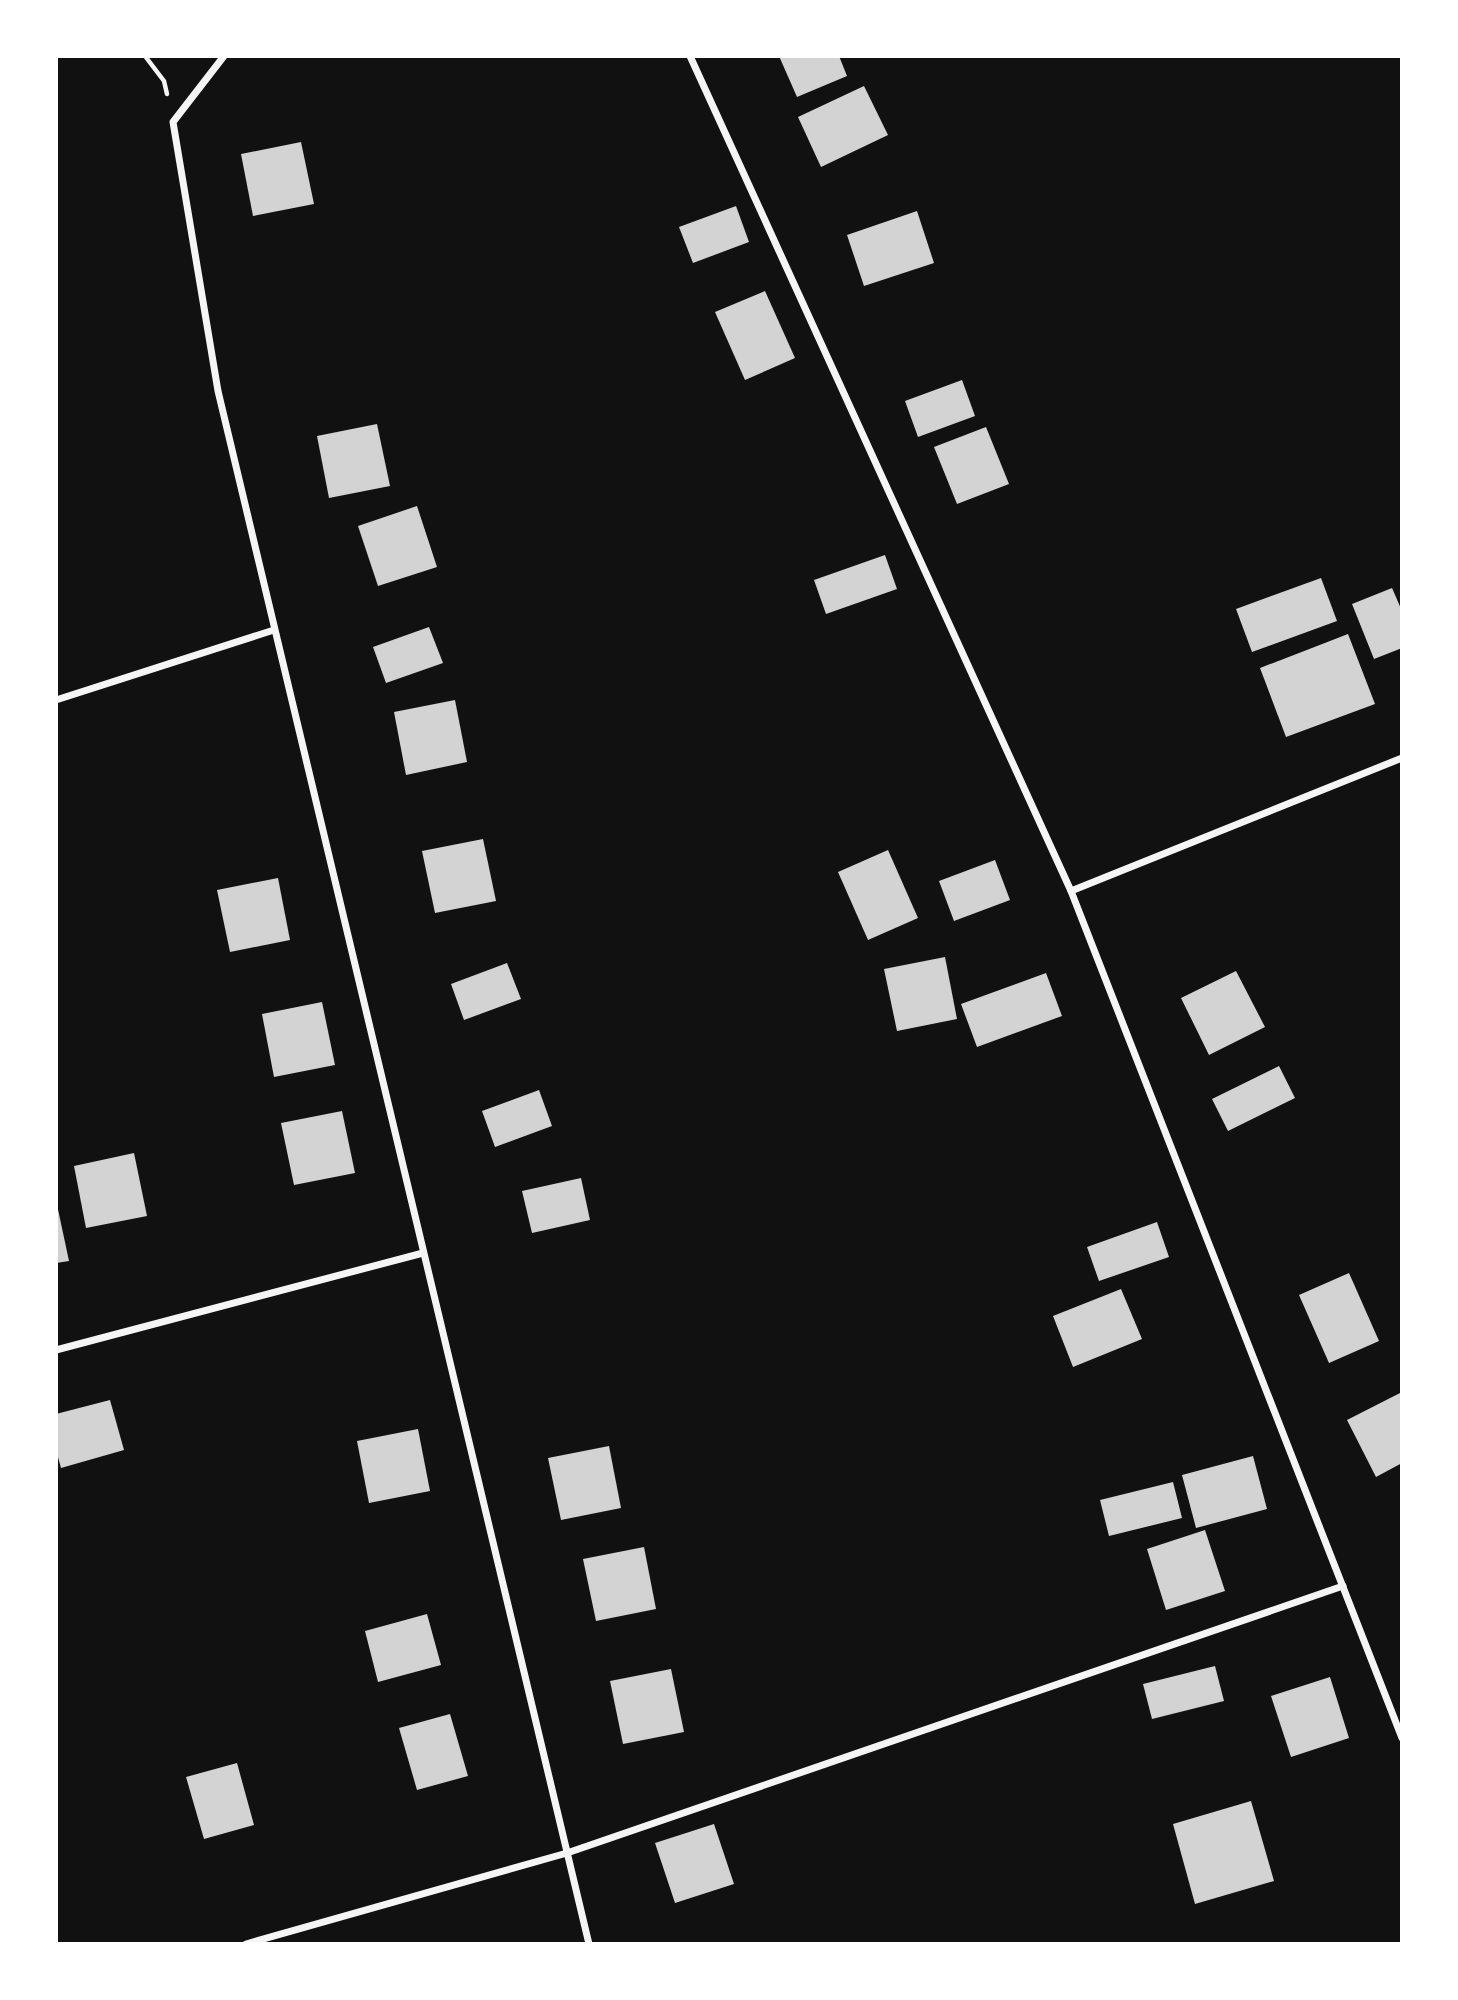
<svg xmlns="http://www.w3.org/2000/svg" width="1458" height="2000" viewBox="0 0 1458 2000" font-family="'DejaVu Sans',sans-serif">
	<rect width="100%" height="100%" fill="#111"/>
	<g fill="#d3d3d3">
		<polygon points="779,56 839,56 847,76 797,97"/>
		<polygon points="864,86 888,135 821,167 798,117"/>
		<polygon points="301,142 314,204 253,216 241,154"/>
		<polygon points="736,206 749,242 693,263 679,227"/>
		<polygon points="917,211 934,263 864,286 847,235"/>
		<polygon points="765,291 795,358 745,380 715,312"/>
		<polygon points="962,380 975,416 918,437 905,401"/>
		<polygon points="377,424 390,486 329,498 317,436"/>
		<polygon points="986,427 1009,484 957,504 934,447"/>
		<polygon points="417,506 437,567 378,586 358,526"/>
		<polygon points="885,555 897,589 826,614 814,580"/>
		<polygon points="1321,578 1337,621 1252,652 1236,609"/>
		<polygon points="1392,588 1402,611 1402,648 1374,659 1352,604"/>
		<polygon points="429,627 443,663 386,683 373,647"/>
		<polygon points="1348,634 1375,704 1286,737 1260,668"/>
		<polygon points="455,700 467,762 406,775 394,712"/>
		<polygon points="483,839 496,901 435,913 422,851"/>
		<polygon points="888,850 918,918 868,940 838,872"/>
		<polygon points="995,860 1010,900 954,921 939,881"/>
		<polygon points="278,878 290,940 230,952 217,890"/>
		<polygon points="945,957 957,1019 897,1031 884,969"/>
		<polygon points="507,963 521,999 464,1020 451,984"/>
		<polygon points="1236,971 1265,1027 1209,1055 1181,998"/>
		<polygon points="1046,973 1062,1016 977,1047 961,1004"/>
		<polygon points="322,1002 335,1065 274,1077 262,1014"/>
		<polygon points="1279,1066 1295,1098 1228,1131 1212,1099"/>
		<polygon points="539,1090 552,1126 495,1147 482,1111"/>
		<polygon points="342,1111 355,1173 294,1185 281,1123"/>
		<polygon points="134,1153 147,1216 86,1228 74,1166"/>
		<polygon points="581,1178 590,1220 532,1233 522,1191"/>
		<polygon points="56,1200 69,1261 56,1263"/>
		<polygon points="1157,1222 1169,1257 1099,1281 1087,1247"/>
		<polygon points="1349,1273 1379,1341 1329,1363 1299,1295"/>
		<polygon points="1121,1289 1142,1339 1073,1367 1053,1316"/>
		<polygon points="1402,1392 1402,1463 1376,1477 1347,1420"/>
		<polygon points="110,1400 124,1450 61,1468 56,1450 56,1414"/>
		<polygon points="418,1429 430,1491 369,1503 357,1441"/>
		<polygon points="609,1446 621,1508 561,1520 548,1458"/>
		<polygon points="1253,1456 1267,1509 1196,1528 1182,1475"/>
		<polygon points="1173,1482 1182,1518 1109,1536 1100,1500"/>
		<polygon points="1205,1530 1225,1591 1166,1610 1147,1549"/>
		<polygon points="644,1547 656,1609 596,1621 583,1559"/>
		<polygon points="427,1614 441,1665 378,1682 365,1631"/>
		<polygon points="1215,1666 1224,1701 1152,1719 1143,1684"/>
		<polygon points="671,1669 684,1732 623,1744 610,1681"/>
		<polygon points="1330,1677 1349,1738 1291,1757 1271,1696"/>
		<polygon points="450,1714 468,1776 417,1790 399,1728"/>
		<polygon points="237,1763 254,1825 204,1839 186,1777"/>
		<polygon points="1251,1801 1274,1881 1195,1904 1173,1824"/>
		<polygon points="714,1824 734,1884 675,1903 655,1843"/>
	</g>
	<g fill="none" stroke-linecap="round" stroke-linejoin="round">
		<polyline stroke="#f5f5f5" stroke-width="4.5" points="145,56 164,81 167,94"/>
		<g stroke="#f5f5f5" stroke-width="7">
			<polyline points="224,56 173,122 218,391 589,1944"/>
			<polyline points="690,56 1071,891 1402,1738"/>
			<polyline points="56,700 274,630"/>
			<polyline points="1071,891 1402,758"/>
			<polyline points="56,1350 423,1253"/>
			<polyline points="246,1944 567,1853 1343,1586"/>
		</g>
	</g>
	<rect width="1458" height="2000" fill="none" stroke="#ffffff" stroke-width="116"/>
</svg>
